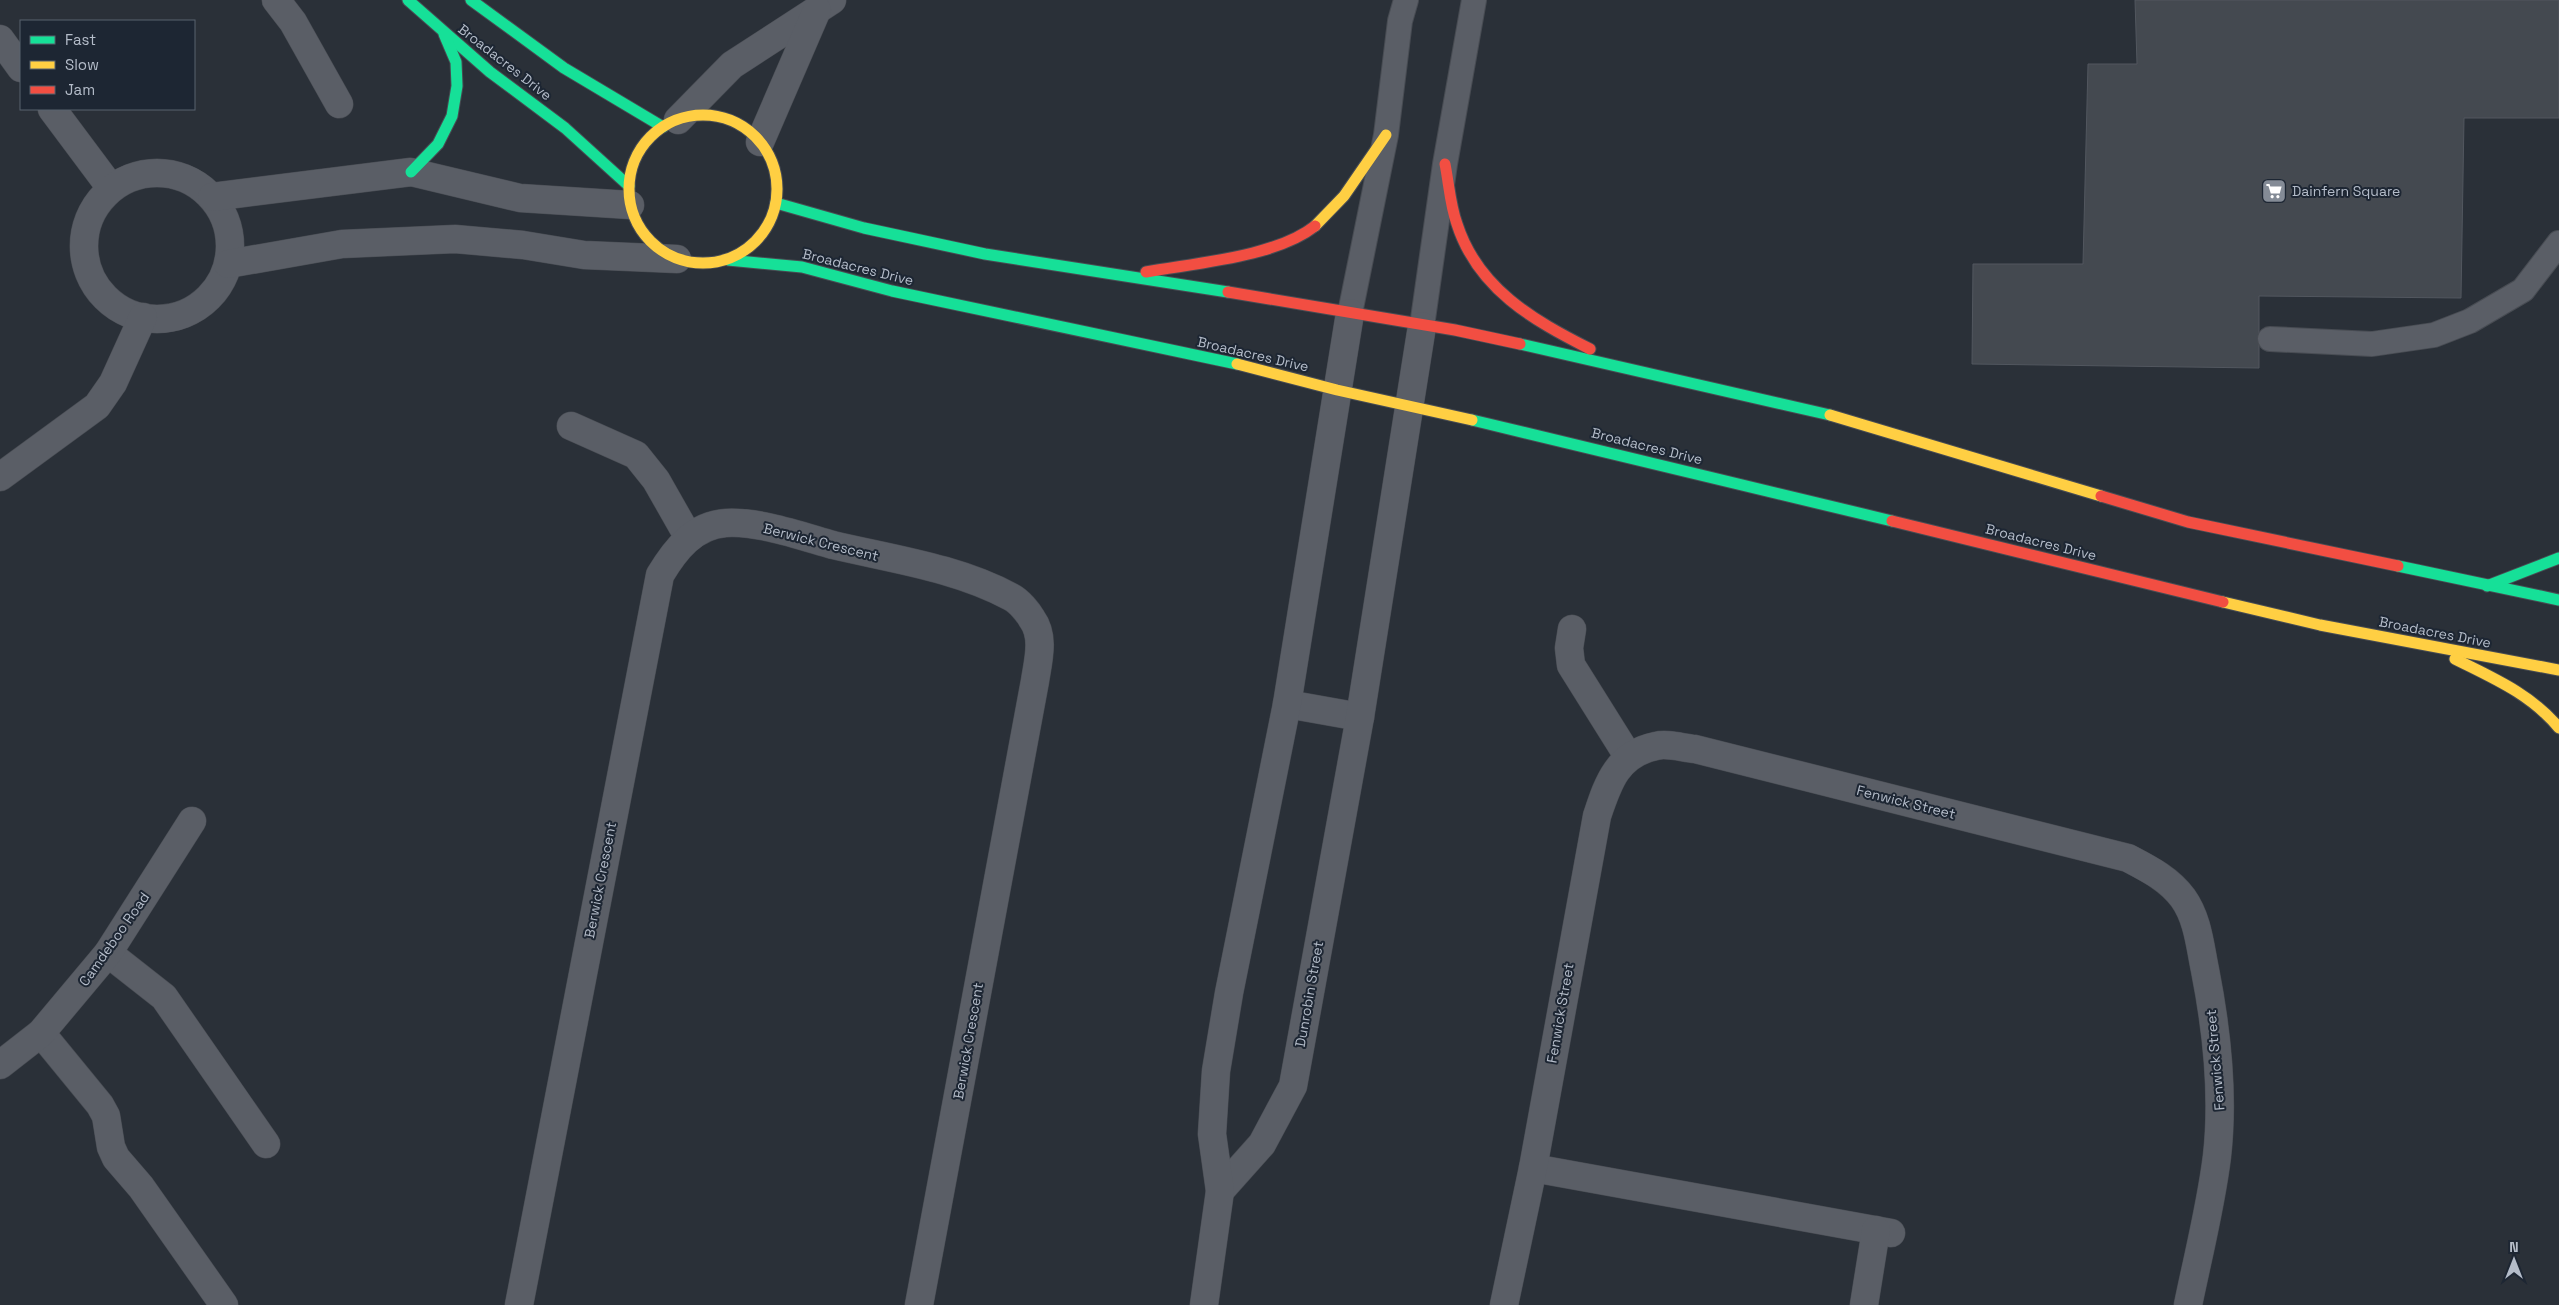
<svg xmlns="http://www.w3.org/2000/svg" width="2559" height="1305" viewBox="0 0 2559 1305" font-family="'Space Grotesk',sans-serif">
	<rect width="100%" height="100%" fill="#2a3038"/>
	<polygon fill="#444950" stroke="#52575f" points="2135,0 2559,0 2559,118 2464,118 2461,298 2259,296 2259,368 1972,364 1973,264 2083,264 2088,64 2137,64"/>
	<g fill="none" stroke-linecap="round" stroke-linejoin="round">
		<defs>
			<g id="lane">
				<polyline points="1350,313 1386,135 1400,21 1406,0"/>
				<polyline points="1422,326 1445,164 1474,0"/>
				<polyline points="2270,339 2372,344 2434,335 2470,321 2523,290 2559,243"/>
			</g>
			<g id="street">
				<polyline points="276,0 293,22 339,104"/>
				<polyline points="0,39 21,68"/>
				<polyline points="52,109 111,188"/>
				<polyline points="678,120 732,65 832,0"/>
				<polyline points="760,142 817,10"/>
				<circle cx="157" cy="246" r="73"/>
				<polyline points="212,197 411,172 520,198 630,205"/>
				<polyline points="228,264 342,244 455,239 523,245 584,255 677,259"/>
				<polyline points="571,426 636,455 656,480 689,538"/>
				<polyline points="0,477 97,406 113,383 143,317"/>
				<polyline points="1572,629 1569,648 1571,665 1628,756"/>
				<polyline points="1287,704 1360,717"/>
				<polyline points="108,953 164,997 266,1144"/>
				<polyline points="41,1033 100,1105 106,1116 111,1147 116,1158 141,1187 224,1305"/>
				<polyline points="0,1065 41,1033 108,953 192,821"/>
				<polyline points="1533,1168 1891,1233"/>
				<polyline points="1220,1191 1262,1144 1293,1086 1360,717 1422,326"/>
				<path d="M519,1305L660,575C675,550 694,525 726,523C759,521 801,536 833,545C892,559 958,568 1011,597C1019,601 1028,612 1032,619C1045,637 1038,661 1035,681L919,1305"/>
				<polyline points="1204,1305 1220,1191 1212,1134 1216,1071 1229,993 1287,704 1350,313"/>
				<path d="M1504,1305L1533,1168L1597,816C1608,783 1617,754 1656,746C1667,743 1683,748 1695,749L2128,858C2149,869 2169,879 2183,898C2198,919 2200,946 2205,970C2217,1031 2224,1094 2217,1156C2211,1206 2198,1256 2188,1305"/>
				<polyline points="1864,1305 1876,1230"/>
			</g>
			<g id="fast">
				<polyline points="408,0 490,72 565,128 629,186"/>
				<polyline points="471,0 564,68 663,127"/>
				<polyline points="411,172 438,144 452,116 457,86 456,62 444,34"/>
				<polyline points="776,203 864,228 985,254 1228,292"/>
				<polyline points="728,260 802,267 892,291 1237,364"/>
				<polyline points="1520,344 1830,415"/>
				<polyline points="1472,420 1892,521"/>
				<polyline points="2398,566 2559,600"/>
				<polyline points="2487,586 2559,558"/>
			</g>
			<g id="slow">
				<circle cx="703" cy="189" r="74"/>
				<polyline points="1315,226 1344,196 1386,135"/>
				<polyline points="1237,364 1337,390 1472,420"/>
				<polyline points="1830,415 2101,496"/>
				<polyline points="2223,602 2320,625 2559,670"/>
				<path d="M2455,659C2493,678 2531,694 2559,728"/>
			</g>
			<g id="jam">
				<path d="M1445,164C1449,184 1450,205 1457,224C1478,289 1533,320 1590,349"/>
				<path d="M1146,272C1195,263 1276,257 1315,226"/>
				<polyline points="1228,292 1455,330 1520,344"/>
				<polyline points="2101,496 2188,522 2398,566"/>
				<polyline points="1892,521 2223,602"/>
			</g>
		</defs>
		<use href="#lane" stroke="#484c53" stroke-width="26"/>
		<use href="#street" stroke="#484c53" stroke-width="29"/>
		<use href="#fast" stroke="#484c53" stroke-width="13"/>
		<use href="#slow" stroke="#484c53" stroke-width="13"/>
		<use href="#jam" stroke="#484c53" stroke-width="13"/>
		<use href="#lane" stroke="#5a5e66" stroke-width="24"/>
		<use href="#street" stroke="#5a5e66" stroke-width="28"/>
		<use href="#fast" stroke="#16e098" stroke-width="11"/>
		<use href="#slow" stroke="#ffcf43" stroke-width="11"/>
		<use href="#jam" stroke="#f24e42" stroke-width="11"/>
	</g>
	<defs>
		<symbol id="supermarket-square" viewBox="-11 -11 22 22"><rect x="-9" y="-9" width="18" height="18" rx="4" fill="#848b96" stroke="#1d2633"/><path d="M-6-5.5h2.5l.6 2H6L4.5 2H-2.5L-4.4-4H-6ZM-1.5 3.2a1.3 1.3 0 1 0 .1 0ZM3 3.2a1.3 1.3 0 1 0 .1 0Z" fill="#fff"/></symbol>
	</defs>
	<g fill-rule="evenodd">
		<use href="#supermarket-square" x="2260" y="177" width="28" height="28"/>
	</g>
	<g text-anchor="middle" dominant-baseline="central" stroke-width="4" stroke-linejoin="round" paint-order="stroke">
		<g font-size="14" fill="#b4bcc9" stroke="#1d2633">
			<text transform="translate(505 62) rotate(38)">Broadacres Drive</text>
			<text transform="translate(858 267) rotate(14)">Broadacres Drive</text>
			<text transform="translate(1253 354) rotate(13)">Broadacres Drive</text>
			<text transform="translate(1647 446) rotate(14)">Broadacres Drive</text>
			<text transform="translate(821 542) rotate(14)">Berwick Crescent</text>
			<text transform="translate(2041 542) rotate(14)">Broadacres Drive</text>
			<text transform="translate(2435 632) rotate(11)">Broadacres Drive</text>
			<text transform="translate(1906 802) rotate(14)">Fenwick Street</text>
			<text transform="translate(600 880) rotate(-79)">Berwick Crescent</text>
			<text transform="translate(114 939) rotate(-55)">Camdeboo Road</text>
			<text transform="translate(1309 994) rotate(-80)">Dunrobin Street</text>
			<text transform="translate(1560 1013) rotate(-80)">Fenwick Street</text>
			<text transform="translate(968 1041) rotate(-80)">Berwick Crescent</text>
			<text transform="translate(2215 1060) rotate(-95)">Fenwick Street</text>
		</g>
		<g font-size="14" fill="#b4bcc9" stroke="#1d2633" text-anchor="start">
			<text x="2292" y="191">Dainfern Square</text>
		</g>
	</g>
	<rect x="20" y="20" width="175" height="90" fill="#1d2633" stroke="#59626f"/>
	<rect x="30" y="36" width="25" height="8" fill="#16e098" stroke="#59626f"/>
	<text x="65" y="45" font-size="15" fill="#b4bcc9">Fast</text>
	<rect x="30" y="61" width="25" height="8" fill="#ffcf43" stroke="#59626f"/>
	<text x="65" y="70" font-size="15" fill="#b4bcc9">Slow</text>
	<rect x="30" y="86" width="25" height="8" fill="#f24e42" stroke="#59626f"/>
	<text x="65" y="95" font-size="15" fill="#b4bcc9">Jam</text>
	<g transform="translate(2514 1260)" stroke="#1d2633" stroke-width="4" paint-order="stroke">
	<path d="M0-4L9 19L0 12L-9 19Z" fill="#b4bcc9"/>
	<text y="-8" font-size="14" font-weight="bold" text-anchor="middle" fill="#b4bcc9">N</text>
	</g>
</svg>
